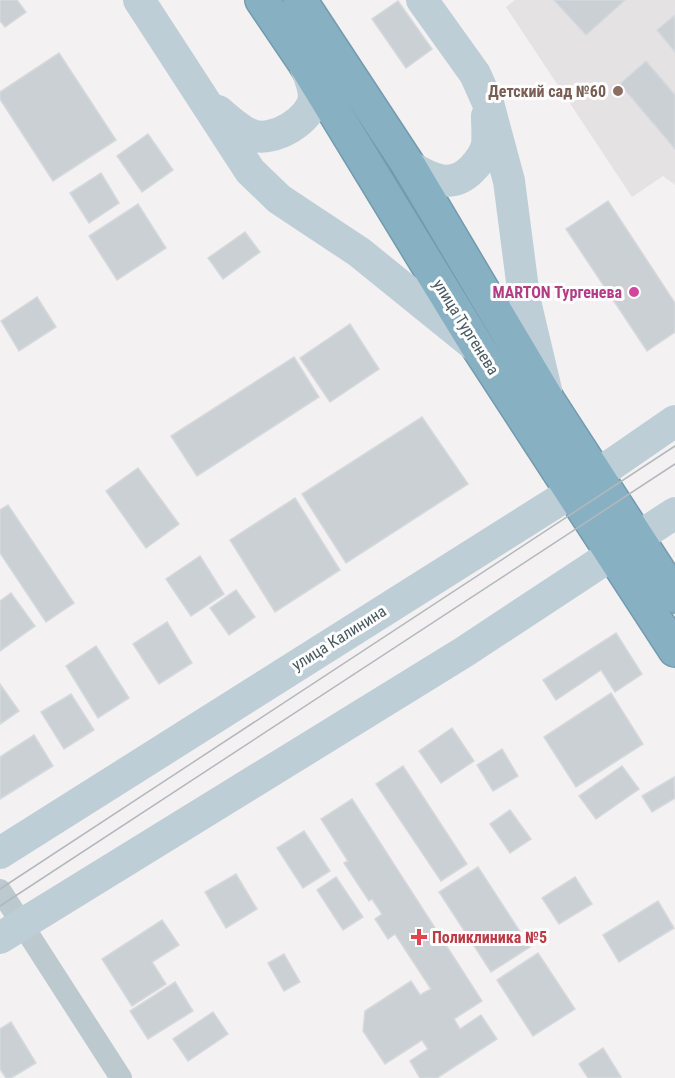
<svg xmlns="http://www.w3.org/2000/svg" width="675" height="1078" viewBox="0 0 675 1078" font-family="'Roboto Condensed',sans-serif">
	<rect width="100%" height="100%" fill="#f4f1f2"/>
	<polygon fill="#e5e2e4" points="515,0 675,0 675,185 663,176 632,197 506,7"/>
	<g fill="#cbd0d4" stroke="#d5d9dd" stroke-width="1.5">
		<polygon points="0,0 17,0 26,12 5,27 0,21"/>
		<polygon points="554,0 625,0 586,35"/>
		<polygon points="398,1 432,49 406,68 372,19"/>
		<polygon points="675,15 675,52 657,30"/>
		<polygon points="59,53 116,140 53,181 0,99 0,92"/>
		<polygon points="646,61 675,95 675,149 620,84"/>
		<polygon points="148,134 173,170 142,192 117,156"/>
		<polygon points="101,173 119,203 89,223 70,193"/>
		<polygon points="608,201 675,303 675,332 647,351 566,229"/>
		<polygon points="138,204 166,248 117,280 89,236"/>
		<polygon points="245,232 260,252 223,279 208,258"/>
		<polygon points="37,297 56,327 19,351 1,321"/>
		<polygon points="350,324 379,369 330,402 300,358"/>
		<polygon points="294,357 319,397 197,476 171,436"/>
		<polygon points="422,417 468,484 346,563 302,494"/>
		<polygon points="138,468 179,524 146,548 106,491"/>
		<polygon points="295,498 340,570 275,612 230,540"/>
		<polygon points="8,505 74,603 46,622 0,553 0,510"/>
		<polygon points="200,556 224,594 191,616 166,579"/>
		<polygon points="236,590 255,617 229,635 210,608"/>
		<polygon points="11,593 35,626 0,651 0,601"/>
		<polygon points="167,622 192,663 159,684 133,644"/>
		<polygon points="616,633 642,674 615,692 601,670 556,700 543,680"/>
		<polygon points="96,646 129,698 98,718 66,666"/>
		<polygon points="0,684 19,711 0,724"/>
		<polygon points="611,693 643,744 576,787 544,737"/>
		<polygon points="71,694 94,730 64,749 41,712"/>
		<polygon points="452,728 474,761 441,783 419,751"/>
		<polygon points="34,735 53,766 0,799 0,757"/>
		<polygon points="502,749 518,776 493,791 477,765"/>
		<polygon points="403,766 467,864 441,881 376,784"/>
		<polygon points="622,766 639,789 596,819 579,796"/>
		<polygon points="674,777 675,798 652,812 642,796"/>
		<polygon points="352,799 482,1001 454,1019 460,1029 481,1015 497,1039 437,1078 420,1078 410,1061 428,1049 422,1040 385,1064 363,1031 365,1011 411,981 420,995 431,989 395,934 388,939 375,919 382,914 372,899 369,901 344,863 348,861 321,819"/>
		<polygon points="510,810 531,839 510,853 490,824"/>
		<polygon points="304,831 330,871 303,888 277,848"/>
		<polygon points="478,867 530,947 491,972 439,892"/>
		<polygon points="236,874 257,909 226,928 205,892"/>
		<polygon points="336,877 363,917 343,930 317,890"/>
		<polygon points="575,877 592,904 559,924 542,898"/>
		<polygon points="658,901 674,928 619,962 603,935"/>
		<polygon points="162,920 179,945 152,962 166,984 132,1006 102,959"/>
		<polygon points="538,953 575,1009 533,1036 497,980"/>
		<polygon points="284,954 300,982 284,991 268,963"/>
		<polygon points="175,982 193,1011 148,1039 130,1011"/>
		<polygon points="213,1012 228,1034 188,1061 173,1039"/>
		<polygon points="11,1022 36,1063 11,1078 6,1078 0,1069 0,1029"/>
		<polygon points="603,1048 621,1077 620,1078 588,1078 579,1064"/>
	</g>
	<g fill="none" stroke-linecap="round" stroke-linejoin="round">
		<defs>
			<g id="highway">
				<polyline points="262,0 304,62 479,349 675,650"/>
				<polyline points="300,0 409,166 549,402 675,596"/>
			</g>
		</defs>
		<use href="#highway" stroke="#729bae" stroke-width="36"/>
		<polyline stroke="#bcc9ce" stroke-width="22" points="0,890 121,1078"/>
		<g stroke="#beced6" stroke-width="32">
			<polyline points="139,0 250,171 279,199 359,252 474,345"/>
			<polyline points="422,0 475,74 488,103 509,181 524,297 546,390"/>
			<path d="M218,111C228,119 240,131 252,135C273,143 312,120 314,97C314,87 309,75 305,65"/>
			<path d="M409,166C431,179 452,190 472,169C478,163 485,153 487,145C488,136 487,125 487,116"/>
			<polyline points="0,853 572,492 675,421"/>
			<polyline points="0,938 464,652 675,513"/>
		</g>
		<use href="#highway" stroke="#87b0c2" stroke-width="33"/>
		<g stroke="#b3b8bc" stroke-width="1.5">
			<polyline points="0,889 675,446"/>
			<polyline points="0,906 675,464"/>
		</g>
	</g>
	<circle fill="#8d6e63" stroke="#fff" stroke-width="2" cx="618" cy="91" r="6"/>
	<circle fill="#d1479c" stroke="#fff" stroke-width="2" cx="634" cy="292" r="6"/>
	<path fill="#e0444e" stroke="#fff" stroke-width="2" d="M416 928h6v6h6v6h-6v6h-6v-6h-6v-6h6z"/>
	<g text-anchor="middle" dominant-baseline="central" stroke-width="6" stroke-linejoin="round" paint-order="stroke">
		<g font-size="16" font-weight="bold" fill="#785e54" stroke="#fff" text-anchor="end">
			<text x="606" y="91">Детский сад №60</text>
		</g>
		<g font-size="16" font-weight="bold" fill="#b23c85" stroke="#fff" text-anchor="end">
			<text x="622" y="292">MARTON Тургенева</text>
		</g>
		<g font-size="16" fill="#485960" stroke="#fff">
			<text transform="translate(466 327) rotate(58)">улица Тургенева</text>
			<text transform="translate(339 638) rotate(-32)">улица Калинина</text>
		</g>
		<g font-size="16" font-weight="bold" fill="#be3a42" stroke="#fff" text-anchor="start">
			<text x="432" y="937">Поликлиника №5</text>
		</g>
	</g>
</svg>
